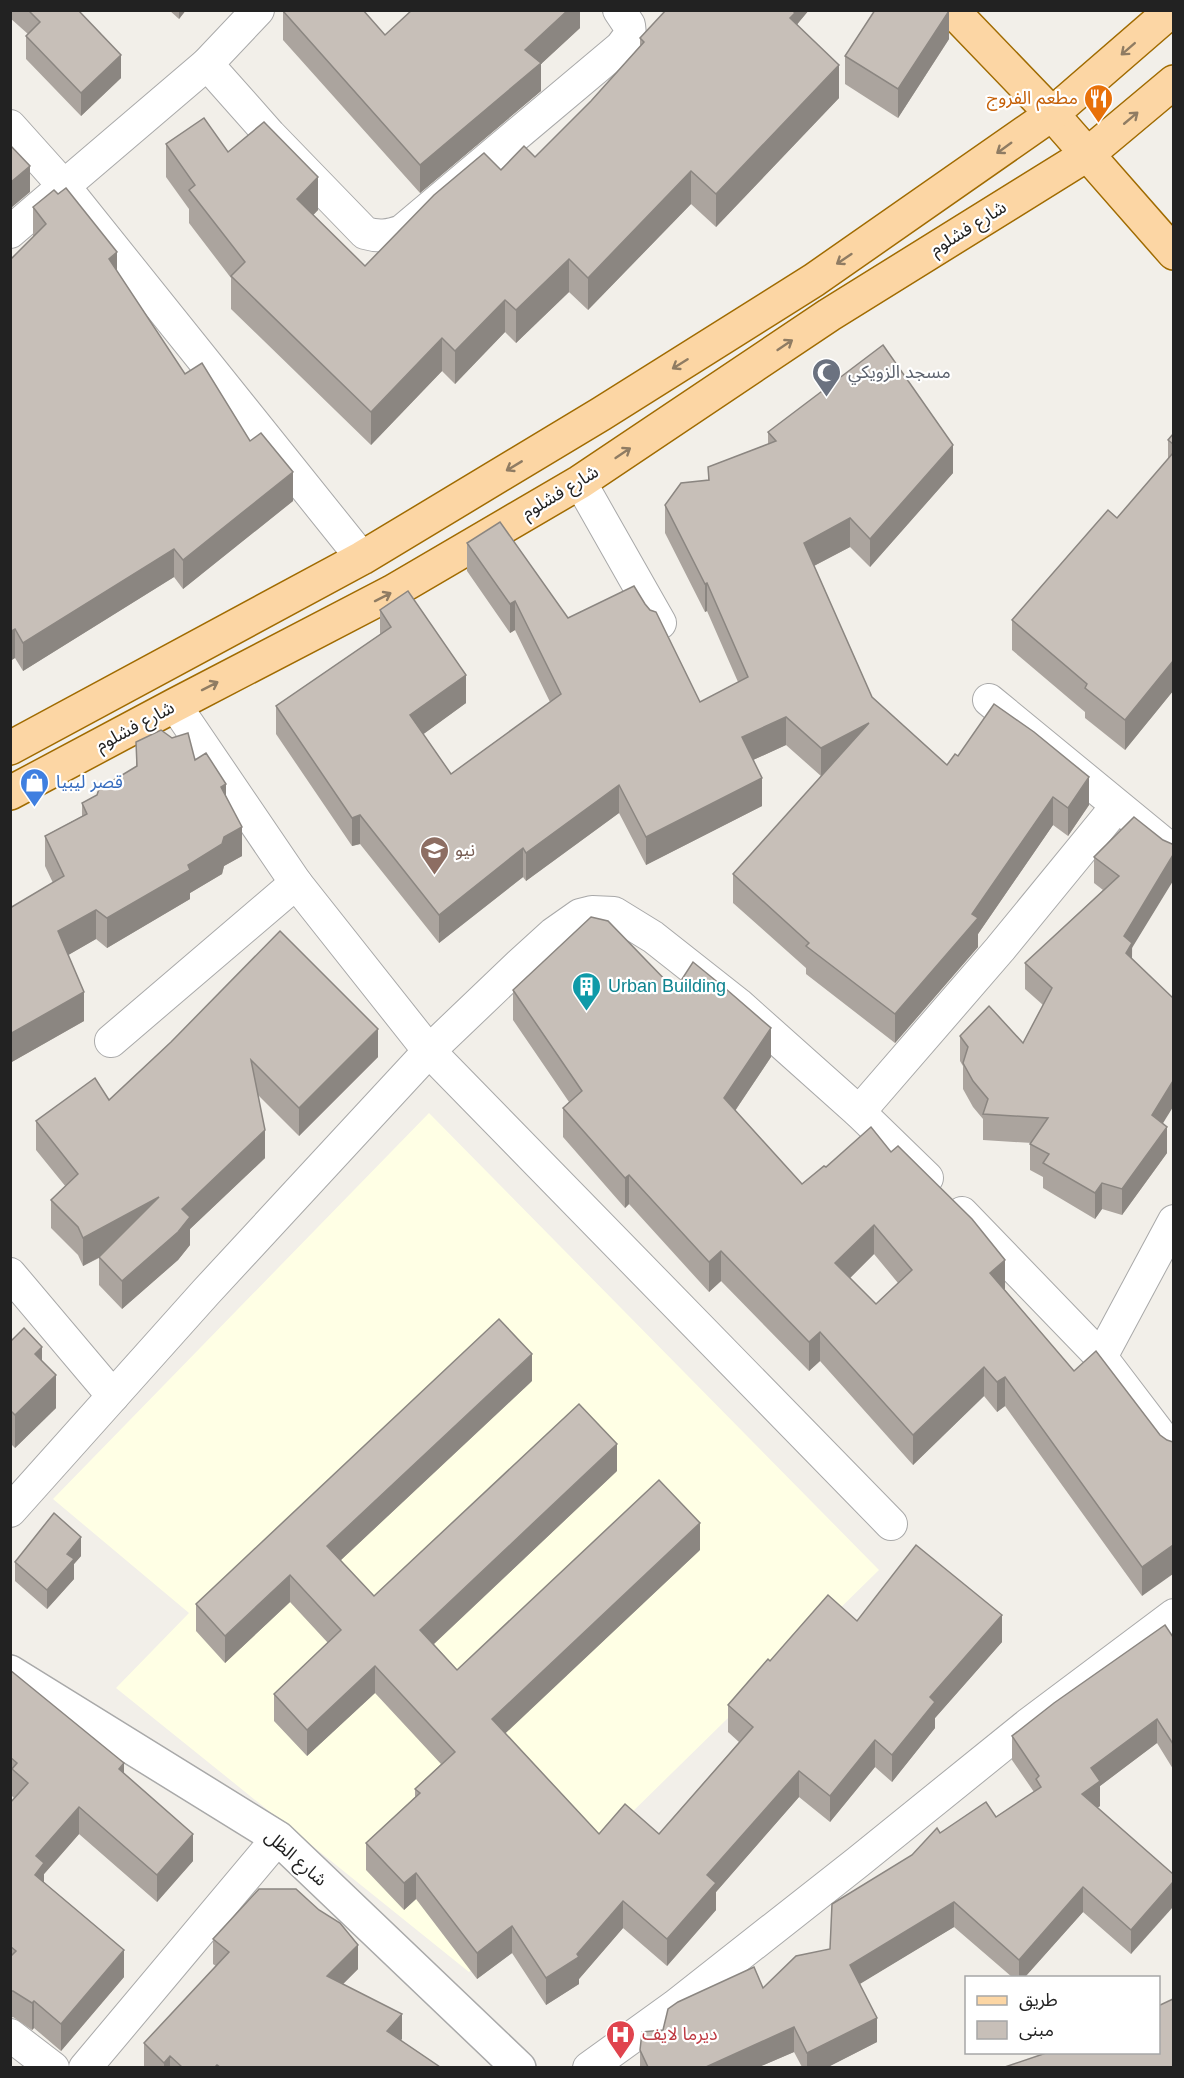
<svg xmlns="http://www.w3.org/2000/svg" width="1184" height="2078" viewBox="0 0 1184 2078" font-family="Helvetica,'Noto Sans Arabic',sans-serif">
	<rect width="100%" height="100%" fill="#f2efe9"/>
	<polygon fill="#ffffe5" points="429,1113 879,1570 469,1972 116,1688 189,1613 53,1499"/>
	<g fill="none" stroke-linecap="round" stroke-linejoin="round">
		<defs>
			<g id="minor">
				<path d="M207,64L270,135L365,233C379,237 388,236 402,231L621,47L630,35L629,25L619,10"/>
				<polyline points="10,126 63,185 362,558"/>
				<polyline points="10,232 207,64 258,10"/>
				<polyline points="580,482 660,623"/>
				<polyline points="989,700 1174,852"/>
				<polyline points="175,705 296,883 429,1051 891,1524"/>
				<polyline points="111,1041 296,883"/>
				<polyline points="859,1112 1000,949 1117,806"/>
				<polyline points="962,1213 1101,1357 1174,1453"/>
				<polyline points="10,1274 113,1396"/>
				<polyline points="1101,1357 1174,1221"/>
				<polyline points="10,1511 206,1292 429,1051 520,964 553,934 580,915 592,912 614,913 653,937 738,1004 859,1112 927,1178"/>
				<polyline points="10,2035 53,2068"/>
				<polyline points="85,2068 278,1838"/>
				<polyline points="589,2068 675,2006 858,1862 1030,1723 1174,1615"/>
			</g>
			<polyline id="tertiary" points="10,1672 278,1838 519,2068"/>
			<g id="primary">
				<polyline points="952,10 1052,114 1174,253"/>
				<polyline points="10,748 362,558 601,414 814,280 1052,114 1172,10"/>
				<polyline points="10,793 175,705 392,592 580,482 829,315 1088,154 1174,82"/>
			</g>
		</defs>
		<use href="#minor" stroke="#a9a9a9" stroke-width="34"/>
		<use href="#tertiary" stroke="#a9a9a9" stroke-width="36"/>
		<use href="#primary" stroke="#a06b00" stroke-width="36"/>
		<use href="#minor" stroke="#fff" stroke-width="32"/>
		<use href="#tertiary" stroke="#fff" stroke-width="33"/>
		<use href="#primary" stroke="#fcd6a4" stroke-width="33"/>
	</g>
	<g fill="#aba49e" fill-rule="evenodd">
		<polygon points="10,10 78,10 121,78 81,116 26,59 26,36 28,34 10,18"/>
		<polygon points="169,10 186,10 179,19"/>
		<polygon points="580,10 580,28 541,64 541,91 420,193 283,40 283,11 385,35"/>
		<polygon points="666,10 809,10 797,24 839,98 716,227 691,204 588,310 569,292 516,343 505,332 455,384 442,371 371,445 231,309 231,278 189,223 189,209 166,177 166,144 228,152 318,210 313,215 365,266 501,170 535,157 591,101 640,46 640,38"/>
		<polygon points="949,39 898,118 845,84 845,56"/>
		<polygon points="33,207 117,271 185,374 250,441 293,501 183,589 174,577 23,671 15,658 10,661 10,260 33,237"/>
		<polygon points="768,432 953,473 870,567 850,547 814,566 872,697 947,765 958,756 1089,805 1068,836 1053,825 978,934 978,947 895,1043 806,974 806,968 733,903 733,874 822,776 821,776 786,745 753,760 762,806 646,865 619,813 526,881 523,877 439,943 360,844 352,846 276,734 276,706 380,635 380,610 466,703 423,734 451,774 550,702 515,630 510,633 467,571 467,543 568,618 700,702 738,682 707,611 705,612 665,533 665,505 708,480 708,467 768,444"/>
		<polygon points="1173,434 1173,691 1125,750 1085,718 1085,712 1012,650 1012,620 1117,518 1168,459 1168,440"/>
		<polygon points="136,742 195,760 226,796 242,856 224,866 222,874 190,893 190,899 107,948 96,939 68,955 84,1021 10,1063 10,908 53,883 45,866 45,836 82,816 82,803 97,795 136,767"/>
		<polygon points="1134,817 1132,959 1163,1124 1167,1153 1122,1215 1102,1209 1095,1219 1043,1188 1043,1177 1030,1170 1030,1144 1032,1143 983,1140 983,1119 973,1107 963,1089 963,1066 960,1061 960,1036 1023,1043 1043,1005 1025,989 1025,963 1103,890 1094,883 1094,857"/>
		<path d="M513,990H675L771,1057L735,1111L802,1184L1005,1289V1290L1074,1371L1160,1435L1142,1596L1005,1406L997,1412L984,1396L913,1465L820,1361L809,1371L721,1281L709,1292L629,1204L625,1208L563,1137V1108L569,1102L513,1020ZM874,1254L898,1283L876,1304L850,1278Z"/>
		<polygon points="171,1042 378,1057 299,1136 258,1095 265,1158 190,1229 190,1245 178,1260 122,1309 99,1285 99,1258 83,1266 78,1255 51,1228 51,1200 66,1187 36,1150 36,1121 109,1100"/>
		<polygon points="10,1342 42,1361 56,1408 15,1448 10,1443"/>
		<polygon points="532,1381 340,1561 374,1596 617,1471 434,1644 457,1670 700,1550 505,1733 599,1834 659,1834 739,1742 728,1732 728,1705 770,1661 857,1621 1002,1642 935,1718 935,1728 892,1782 875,1767 830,1822 799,1797 716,1892 716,1910 667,1966 623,1928 579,1979 579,1984 546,2005 512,1953 477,1979 416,1899 404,1910 366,1870 366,1843 415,1797 415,1789 441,1764 375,1693 307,1756 274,1721 274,1694 328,1643 290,1602 225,1663 196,1631 196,1604"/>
		<polygon points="81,1556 74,1564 74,1579 47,1609 15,1581 15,1562"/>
		<polygon points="1173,1637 1173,1769 1157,1743 1100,1786 1100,1806 1097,1808 1173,1874 1131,1954 1083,1912 1025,1977 1012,1977 954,1927 859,1984 877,2042 828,2067 802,2067 794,2052 759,2067 640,2067 640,2050 663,2030 763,1988 830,1949 912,1855 940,1833 996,1817 1034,1792 1012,1760 1012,1736"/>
		<polygon points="10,1670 124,1774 193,1861 157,1902 79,1834 44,1874 44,1883 124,1977 61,2051 34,2028 32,2030 13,2017 10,2018 10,1803 15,1799 12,1796 12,1785 10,1784"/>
		<polygon points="213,1939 358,1969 343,1984 402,2039 400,2040 440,2067 144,2067 144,2043 216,1966 213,1964"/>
	</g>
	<g fill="#8b8681">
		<polygon points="179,10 186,10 179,19"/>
		<polygon points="568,10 580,10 580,28 541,64 541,91 420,193 420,165 525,50"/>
		<polygon points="785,10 809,10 795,27"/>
		<polygon points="949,11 949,39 898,118 898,89"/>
		<polygon points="121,55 121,78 81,116 81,93"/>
		<polygon points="839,65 839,98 716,227 716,194"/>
		<polygon points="30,166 30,192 11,208 11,182"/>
		<polygon points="691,171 691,204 588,310 588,278"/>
		<polygon points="318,177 318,210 297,232 297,199"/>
		<polygon points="117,252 117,281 109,259"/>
		<polygon points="569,259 569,292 516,343 516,310"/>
		<polygon points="505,300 505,332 455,384 455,351"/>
		<polygon points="442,338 442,371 371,445 371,412"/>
		<polygon points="953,445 953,473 870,567 870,539"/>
		<polygon points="293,472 293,501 183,589 183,560"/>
		<polygon points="850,518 850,547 804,571 804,543"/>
		<polygon points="174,549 174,577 23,671 23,643"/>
		<polygon points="707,583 707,611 705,612 705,584"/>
		<polygon points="515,601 515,630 510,633 510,604"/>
		<polygon points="15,629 15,658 10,661 10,632"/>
		<polygon points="1173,661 1173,691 1125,750 1125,720"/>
		<polygon points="466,675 466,703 410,744 410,715"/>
		<polygon points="786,717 786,745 742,765 742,737"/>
		<polygon points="869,723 869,752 821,776 821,748"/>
		<polygon points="1089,777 1089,805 1068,836 1068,808"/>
		<polygon points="762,778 762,806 646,865 646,837"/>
		<polygon points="226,784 226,814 221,787"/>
		<polygon points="619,785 619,813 526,881 526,853"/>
		<polygon points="1053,797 1053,825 978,934 978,947 895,1043 895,1014 972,914"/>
		<polygon points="360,815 360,844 352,846 352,818"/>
		<polygon points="242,827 242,856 224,866 222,874 190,893 190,899 107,948 107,918 188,865 224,837"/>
		<polygon points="523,848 523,877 439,943 439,915"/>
		<polygon points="1173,855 1173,881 1132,948 1132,969 1126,978 1124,936"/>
		<polygon points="96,910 96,939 58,961 58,931"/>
		<polygon points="84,992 84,1021 10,1063 10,1034"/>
		<polygon points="771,1028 771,1057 724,1127 724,1098"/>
		<polygon points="378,1029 378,1057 299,1136 299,1108"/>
		<polygon points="1173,1081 1173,1107 1152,1141 1152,1115"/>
		<polygon points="1167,1127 1167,1153 1122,1215 1122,1189"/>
		<polygon points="265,1130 265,1158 190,1229 190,1245 178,1260 122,1309 122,1281 182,1209"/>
		<polygon points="629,1175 629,1204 625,1208 625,1178"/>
		<polygon points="1102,1183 1102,1209 1095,1219 1095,1193"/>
		<polygon points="159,1197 159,1225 83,1266 83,1238"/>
		<polygon points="874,1225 874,1254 835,1293 835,1263"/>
		<polygon points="721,1251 721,1281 709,1292 709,1262"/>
		<polygon points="1005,1260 1005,1289 990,1302 990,1273"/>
		<polygon points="820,1332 820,1361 809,1371 809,1342"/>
		<polygon points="42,1347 42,1380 35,1354"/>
		<polygon points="532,1354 532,1381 327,1573 327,1546"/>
		<polygon points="984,1367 984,1396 913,1465 913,1435"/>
		<polygon points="56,1375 56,1408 15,1448 15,1415"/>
		<polygon points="1005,1377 1005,1406 997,1412 997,1382"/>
		<polygon points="617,1444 617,1471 420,1657 420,1630"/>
		<polygon points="700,1523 700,1550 492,1746 492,1719"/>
		<polygon points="81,1537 81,1556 74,1564 74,1579 47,1609 47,1590 67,1554"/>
		<polygon points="1173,1545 1173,1574 1142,1596 1142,1567"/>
		<polygon points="290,1575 290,1602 225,1663 225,1636"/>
		<polygon points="1002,1615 1002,1642 935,1718 935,1728 892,1782 892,1755 930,1697"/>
		<polygon points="375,1666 375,1693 307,1756 307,1730"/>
		<polygon points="1157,1719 1157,1743 1100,1786 1100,1806 1082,1818 1082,1794 1091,1768"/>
		<polygon points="875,1740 875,1767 830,1822 830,1796"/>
		<polygon points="124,1763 124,1790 119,1769"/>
		<polygon points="799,1771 799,1797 716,1892 716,1910 667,1966 667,1939 707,1875"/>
		<polygon points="79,1807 79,1834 44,1874 44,1890 35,1875 36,1856"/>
		<polygon points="193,1834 193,1861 157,1902 157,1875"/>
		<polygon points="416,1873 416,1899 404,1910 404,1883"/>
		<polygon points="1173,1882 1173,1907 1131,1954 1131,1930"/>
		<polygon points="1083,1887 1083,1912 1025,1977 1019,1977 1019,1960"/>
		<polygon points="623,1901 623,1928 579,1979 579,1984 546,2005 546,1978 577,1954"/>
		<polygon points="954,1902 954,1927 850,1990 850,1965"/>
		<polygon points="512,1926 512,1953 477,1979 477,1953"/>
		<polygon points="358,1945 358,1969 327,2000 327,1976"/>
		<polygon points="124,1950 124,1977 61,2051 61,2024"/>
		<polygon points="34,2001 34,2028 32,2030 32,2003"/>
		<polygon points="402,2014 402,2039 387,2056 387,2031"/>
		<polygon points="877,2018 877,2042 828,2067 807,2067 807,2053"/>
		<polygon points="794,2027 794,2052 759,2067 706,2067"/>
		<polygon points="170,2056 170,2067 164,2067 164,2063"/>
	</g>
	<g fill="#c7bfb8" stroke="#8b8681" stroke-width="1.5" fill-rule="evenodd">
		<polygon points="28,10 78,10 121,55 81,93 26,36 40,22"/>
		<polygon points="284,10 363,10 385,35 412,10 568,10 525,50 541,63 420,165 283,11"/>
		<polygon points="666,10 792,10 795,13 790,18 839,65 716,194 691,171 588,278 569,259 516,310 505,300 455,351 442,338 371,412 231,276 245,262 189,190 195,185 166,144 204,118 228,152 264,122 318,177 297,199 365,266 434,195 484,153 501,170 524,146 535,157 591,101 644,42 640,38"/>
		<polygon points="875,10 949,11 898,89 845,56"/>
		<polygon points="10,145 30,166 11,182 10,182"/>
		<polygon points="66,188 117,252 109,259 185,374 202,363 250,441 261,433 293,472 183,560 174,549 23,643 15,629 10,632 10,260 46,224 33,207 54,190 58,194"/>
		<polygon points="883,345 953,445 870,539 850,518 804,543 872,697 947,765 955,754 958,756 994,704 1034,732 1089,777 1068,808 1053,797 972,914 978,918 895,1014 806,946 809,943 733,874 869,723 821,748 786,717 742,737 762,778 646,837 619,785 526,853 523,848 439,915 360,815 352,818 276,706 391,627 380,610 408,591 466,675 410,715 451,774 561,694 515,601 510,604 467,543 500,522 568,618 634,586 645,604 650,610 656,612 700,702 748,677 707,583 705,584 665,505 681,483 709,480 708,467 776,441 768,432"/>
		<polygon points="1173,434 1173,444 1168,440"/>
		<polygon points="1173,453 1173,661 1125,720 1085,688 1087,684 1012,620 1108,510 1117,518"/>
		<polygon points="161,730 172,738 188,733 195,760 206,753 226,784 221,787 242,827 224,837 222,844 188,865 190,870 107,918 96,910 58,931 84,992 10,1034 10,908 64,876 45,836 87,814 82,803 97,795 99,789 137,766 136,742"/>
		<polygon points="1134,817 1163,840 1172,844 1173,844 1173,855 1124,936 1132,943 1126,953 1173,998 1173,1081 1152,1115 1167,1127 1122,1189 1102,1183 1095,1193 1043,1163 1049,1154 1030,1144 1048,1118 983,1114 988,1099 973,1081 963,1063 968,1047 960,1036 989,1006 1023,1043 1052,988 1025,963 1119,876 1094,857"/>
		<path d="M591,917L608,921L675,990L693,962L726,989L771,1028L724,1098L802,1184L824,1166L826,1167L871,1127L891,1152L898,1146L972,1219L1005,1260L990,1273L1074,1371L1096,1351L1160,1435L1167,1440L1173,1442V1545L1142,1567L1005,1377L997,1382L984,1367L913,1435L820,1332L809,1342L721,1251L709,1262L629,1175L625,1178L563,1108L582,1091L513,990ZM874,1225L912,1270L876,1304L835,1263Z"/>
		<polygon points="280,931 378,1029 299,1108 251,1060 265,1130 182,1209 190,1217 178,1232 122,1281 99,1257 159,1197 83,1238 78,1227 51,1200 78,1174 36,1121 95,1078 109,1100 171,1042"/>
		<polygon points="499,1319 532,1354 327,1546 374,1596 579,1404 617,1444 420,1630 457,1670 659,1480 700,1523 492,1719 599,1834 625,1804 659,1834 753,1727 728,1705 768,1659 770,1661 828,1595 857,1621 916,1545 1002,1615 930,1697 935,1702 892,1755 875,1740 830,1796 799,1771 707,1875 716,1883 667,1939 623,1901 577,1954 579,1957 546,1978 512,1926 477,1953 416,1873 404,1883 366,1843 420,1793 415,1789 455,1752 375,1666 307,1730 274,1694 341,1630 290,1575 225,1636 196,1604"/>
		<polygon points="24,1328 42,1347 35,1354 56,1375 15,1415 10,1410 10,1342"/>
		<polygon points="54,1513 81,1537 67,1554 74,1559 47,1590 15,1562"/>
		<polygon points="1165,1625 1173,1637 1173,1744 1157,1719 1091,1768 1100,1781 1082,1794 1173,1874 1173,1882 1131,1930 1083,1887 1019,1960 954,1902 850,1965 877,2018 807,2053 794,2027 706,2067 648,2067 640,2050 642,2032 663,2030 668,2009 678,2002 754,1967 763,1988 796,1956 830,1949 832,1904 912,1855 937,1828 940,1833 986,1802 996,1817 1041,1787 1036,1779 1039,1776 1012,1736 1054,1703"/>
		<polygon points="10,1670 124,1763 119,1769 193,1834 157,1875 79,1807 36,1856 44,1863 35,1875 124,1950 61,2024 34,2001 32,2003 13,1991 10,1991 10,1957 16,1951 10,1946 10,1803 28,1783 12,1769 17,1763 10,1757"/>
		<polygon points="259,1889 296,1889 319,1910 340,1923 358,1945 327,1976 402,2014 387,2031 440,2067 220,2067 217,2065 215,2067 182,2067 170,2056 164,2063 144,2043 229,1952 213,1939"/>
		<polygon points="1173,1999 1173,2067 1005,2067 1049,2052 1158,2052 1158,2006"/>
	</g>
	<defs><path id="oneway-shaft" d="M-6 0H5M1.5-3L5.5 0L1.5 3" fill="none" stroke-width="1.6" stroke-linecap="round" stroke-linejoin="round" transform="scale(1.5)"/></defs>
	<g stroke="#8f7c63">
		<use href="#oneway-shaft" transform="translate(1128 49) rotate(139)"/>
		<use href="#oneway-shaft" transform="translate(1131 118) rotate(-40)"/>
		<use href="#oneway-shaft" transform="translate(1004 148) rotate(144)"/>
		<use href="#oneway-shaft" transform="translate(844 259) rotate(146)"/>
		<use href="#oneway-shaft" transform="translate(785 345) rotate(-34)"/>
		<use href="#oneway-shaft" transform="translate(680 364) rotate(148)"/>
		<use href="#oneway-shaft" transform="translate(623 453) rotate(-34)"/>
		<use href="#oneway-shaft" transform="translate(514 466) rotate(149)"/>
		<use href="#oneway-shaft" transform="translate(383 597) rotate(-27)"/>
		<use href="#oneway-shaft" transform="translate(210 686) rotate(-27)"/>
	</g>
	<defs>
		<symbol id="restaurant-pin" viewBox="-11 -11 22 30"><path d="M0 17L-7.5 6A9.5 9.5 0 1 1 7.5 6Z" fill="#e8710a" stroke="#fff"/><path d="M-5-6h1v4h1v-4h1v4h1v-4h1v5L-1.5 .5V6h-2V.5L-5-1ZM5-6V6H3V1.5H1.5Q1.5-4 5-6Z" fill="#fff"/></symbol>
		<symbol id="mosque-pin" viewBox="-11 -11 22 30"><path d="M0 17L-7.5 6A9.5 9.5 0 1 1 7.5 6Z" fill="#6b7280" stroke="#fff"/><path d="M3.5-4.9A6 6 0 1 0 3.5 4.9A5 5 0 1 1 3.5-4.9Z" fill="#fff"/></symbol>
		<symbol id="shop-pin" viewBox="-11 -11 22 30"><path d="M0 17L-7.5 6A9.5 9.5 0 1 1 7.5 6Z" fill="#3f7fe0" stroke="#fff"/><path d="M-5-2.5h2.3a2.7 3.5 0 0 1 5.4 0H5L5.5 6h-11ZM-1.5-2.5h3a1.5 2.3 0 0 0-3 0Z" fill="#fff"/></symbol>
		<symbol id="school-pin" viewBox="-11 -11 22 30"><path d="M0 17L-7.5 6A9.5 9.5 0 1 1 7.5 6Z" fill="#8d6e63" stroke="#fff"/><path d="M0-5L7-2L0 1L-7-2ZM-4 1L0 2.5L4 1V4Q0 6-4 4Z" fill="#fff"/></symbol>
		<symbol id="building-pin" viewBox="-11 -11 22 30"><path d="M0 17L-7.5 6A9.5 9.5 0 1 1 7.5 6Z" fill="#0f9aa8" stroke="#fff"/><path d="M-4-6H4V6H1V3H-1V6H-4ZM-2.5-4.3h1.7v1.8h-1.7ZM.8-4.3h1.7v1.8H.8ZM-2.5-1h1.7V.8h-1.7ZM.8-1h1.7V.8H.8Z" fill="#fff"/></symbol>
		<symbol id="hospital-pin" viewBox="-11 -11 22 30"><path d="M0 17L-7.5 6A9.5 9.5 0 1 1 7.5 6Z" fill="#e0444e" stroke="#fff"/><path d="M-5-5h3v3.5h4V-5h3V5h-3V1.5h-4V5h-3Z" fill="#fff"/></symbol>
	</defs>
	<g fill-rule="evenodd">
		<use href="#restaurant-pin" x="1082" y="82" width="33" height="45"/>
		<use href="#mosque-pin" x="810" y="356" width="33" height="45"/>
		<use href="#shop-pin" x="18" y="766" width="33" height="45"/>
		<use href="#school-pin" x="418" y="834" width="33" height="45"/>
		<use href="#building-pin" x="570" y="970" width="33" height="45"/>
		<use href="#hospital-pin" x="604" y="2018" width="33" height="45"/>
	</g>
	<g text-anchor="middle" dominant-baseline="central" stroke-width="4.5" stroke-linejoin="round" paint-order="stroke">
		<g font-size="18" fill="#c56008" stroke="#fff" text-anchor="end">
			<text x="1078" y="98">مطعم الفروج</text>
		</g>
		<g font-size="18" fill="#222" stroke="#fff">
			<text transform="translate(968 228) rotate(-32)">شارع فشلوم</text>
			<text transform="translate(560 492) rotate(-31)">شارع فشلوم</text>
			<text transform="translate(135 726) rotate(-28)">شارع فشلوم</text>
			<text transform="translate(296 1858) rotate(41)">شارع الظل</text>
		</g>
		<g font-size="18" fill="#5b616d" stroke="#fff" text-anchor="start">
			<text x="848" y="372">مسجد الزويكي</text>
		</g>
		<g font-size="18" fill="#366cbe" stroke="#fff" text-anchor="start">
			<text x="56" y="782">قصر ليبيا</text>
		</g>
		<g font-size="18" fill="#785e54" stroke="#fff" text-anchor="start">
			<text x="455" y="850">نيو</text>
		</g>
		<g font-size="18" fill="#0d838f" stroke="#fff" text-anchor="start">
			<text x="608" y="986">Urban Building</text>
		</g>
		<g font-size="18" fill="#be3a42" stroke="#fff" text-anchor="start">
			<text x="642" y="2034">ديرما لايف</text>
		</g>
	</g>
	<rect width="1184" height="2078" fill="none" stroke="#222222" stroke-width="24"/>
	<rect x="965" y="1976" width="195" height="78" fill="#ffffff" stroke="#a7a7a7" stroke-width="1.5"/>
	<rect x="977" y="1996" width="30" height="9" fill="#fcd6a4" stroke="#a7a7a7" stroke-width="1.5"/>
	<text x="1019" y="2006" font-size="18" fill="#222222">طريق</text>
	<rect x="977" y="2021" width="30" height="18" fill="#c7bfb8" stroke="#a7a7a7" stroke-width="1.5"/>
	<text x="1019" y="2036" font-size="18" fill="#222222">مبنى</text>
</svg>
